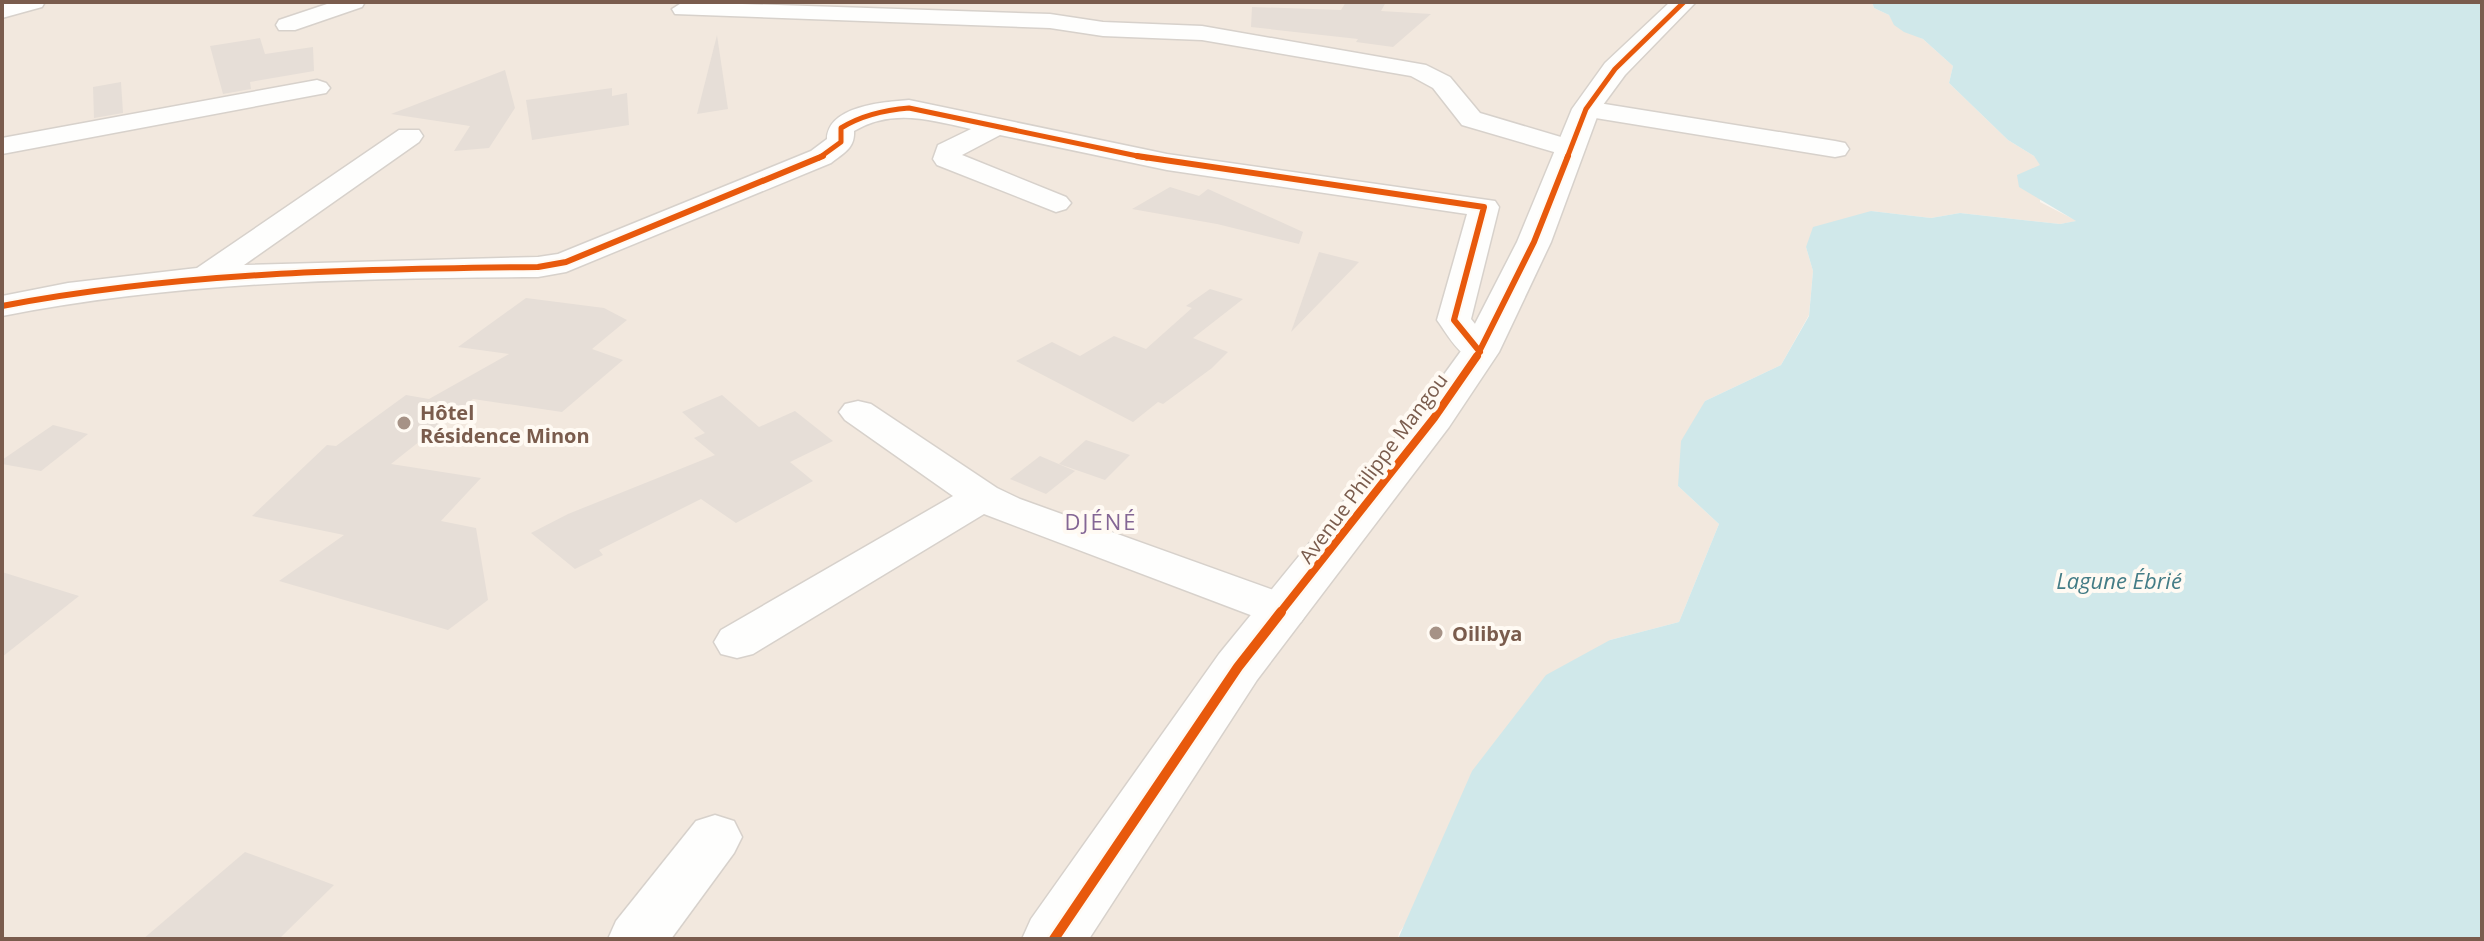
<svg xmlns="http://www.w3.org/2000/svg" width="2484" height="941" viewBox="0 0 2484 941" font-family="'Open Sans',sans-serif">
	<rect width="100%" height="100%" fill="#f9f5f0"/>
	<polygon fill="#f2e8de" points="2,2 1872,2 1874,8 1889,15 1895,25 1923,39 1953,66 1949,83 2008,140 2034,156 2041,165 2040,202 2077,221 2060,224 1960,213 1931,218 1871,211 1806,247 1813,271 1809,315 1781,365 1705,401 1678,486 1719,524 1679,622 1610,640 1399,933 1398,939 2,939"/>
	<polygon fill="#d0e8ea" points="1872,2 2482,2 2482,939 1398,939 1472,771 1546,675 1610,640 1679,622 1719,524 1678,486 1681,441 1705,401 1781,365 1809,316 1813,271 1806,247 1813,227 1871,211 1931,218 1960,213 2060,224 2076,221 2019,187 2017,175 2040,165 2034,156 2008,140 1949,83 1953,66 1923,39 1904,32 1894,25 1889,15 1874,8"/>
	<g fill="#e6ded7">
		<polygon points="1346,2 1386,2 1381,11 1431,14 1393,47 1356,42 1358,39 1251,27 1252,7 1341,10"/>
		<polygon points="717,35 728,109 697,114"/>
		<polygon points="260,38 265,54 313,47 314,71 250,82 251,89 223,94 210,46"/>
		<polygon points="505,70 515,108 489,148 454,151 470,126 391,114"/>
		<polygon points="121,82 123,113 94,118 93,87"/>
		<polygon points="612,88 612,96 627,93 629,125 532,140 526,100"/>
		<polygon points="1170,187 1199,196 1208,189 1303,232 1299,244 1217,224 1132,209"/>
		<polygon points="1319,252 1359,262 1291,332"/>
		<polygon points="1210,289 1243,299 1193,338 1228,352 1212,368 1163,404 1158,402 1133,422 1016,361 1052,342 1080,356 1114,336 1146,349 1192,308 1186,306"/>
		<polygon points="526,298 604,308 627,320 592,349 623,360 562,412 473,399 391,464 481,478 441,521 476,528 488,600 448,630 279,581 344,535 252,516 327,445 336,446 406,395 429,399 509,354 458,347"/>
		<polygon points="722,395 759,427 795,411 833,441 790,462 813,481 736,523 701,499 599,550 603,555 575,569 531,533 568,514 715,455 694,438 705,433 682,412"/>
		<polygon points="53,425 88,434 41,471 2,464 2,460"/>
		<polygon points="1086,440 1130,455 1105,480 1059,464"/>
		<polygon points="1040,456 1075,471 1046,494 1010,479"/>
		<polygon points="2,572 79,596 2,657"/>
		<polygon points="245,852 334,885 279,939 143,939"/>
	</g>
	<g fill="none" stroke-linecap="round" stroke-linejoin="round">
		<defs>
			<g id="minor">
				<polygon points="10,2 45,2 42,7 2,18 2,4"/>
				<polygon points="333,2 365,2 362,7 295,30 279,30 276,25 279,20"/>
				<polygon points="683,2 1050,14 1103,22 1202,26 1426,65 1450,77 1480,113 1581,143 1585,149 1581,155 1571,157 1462,125 1433,88 1411,76 1202,40 1103,36 1050,28 675,14 672,9"/>
				<polygon points="317,80 326,83 330,88 326,93 2,154 2,138"/>
				<path d="M909,100L1167,154L1495,201L1499,207L1471,319L1498,352L1493,360C1464,367 1452,341 1437,320L1467,214L1167,170L1000,135L962,155L1066,197L1071,203L1066,209L1056,212L937,165L933,159L938,145L971,129C930,120 893,108 854,131C855,148 844,153 831,163L566,272L538,277C358,278 180,281 2,316V296L68,283L197,268L399,130H419L423,136L419,142L244,265L538,257L558,254L811,151L827,139C828,106 883,102 909,100Z"/>
				<polygon points="1586,101 1835,141 1845,143 1849,149 1845,155 1835,157 1577,115 1573,109 1577,103"/>
				<polygon points="858,401 871,404 997,488 1020,499 1301,600 1308,611 1301,622 1285,627 1269,622 984,514 753,654 737,658 721,654 714,642 721,630 953,496 845,420 839,412 845,404"/>
				<polygon points="715,815 734,821 742,837 734,853 671,939 608,939 616,921 696,821"/>
			</g>
			<polygon id="tertiary" points="1670,2 1696,2 1625,75 1600,109 1551,242 1499,352 1449,427 1257,680 1089,939 1022,939 1031,919 1219,654 1419,409 1461,351 1517,242 1572,109 1605,63"/>
		</defs>
		<use href="#minor" stroke="#d7d1cb" stroke-width="3"/>
		<use href="#tertiary" stroke="#d7d1cb" stroke-width="3"/>
		<use href="#minor" fill="#fefefd" fill-rule="evenodd"/>
		<use href="#tertiary" fill="#fefefd" fill-rule="evenodd"/>
		<defs>
			<g id="cycleway-far3">
				<path d="M819,158L841,142V128C862,115 884,110 909,108L1147,158"/>
				<polyline points="1567,158 1586,109 1615,69 1684,2"/>
			</g>
			<g id="cycleway-far2">
				<polyline points="1137,156 1484,207 1454,320 1480,352"/>
				<path d="M2,306C180,272 358,269 538,267L566,262L823,156"/>
				<polyline points="1476,358 1534,242 1568,156"/>
			</g>
			<polyline id="cycleway-far1" points="1279,614 1434,418 1477,356"/>
			<polyline id="cycleway" points="1054,939 1238,667 1281,612"/>
		</defs>
		<use href="#cycleway-far3" stroke="#fffaf3" stroke-width="8"/>
		<use href="#cycleway-far2" stroke="#fffaf3" stroke-width="10"/>
		<use href="#cycleway-far1" stroke="#fffaf3" stroke-width="13"/>
		<use href="#cycleway" stroke="#fffaf3" stroke-width="15"/>
		<use href="#cycleway-far3" stroke="#e8590c" stroke-width="5"/>
		<use href="#cycleway-far2" stroke="#e8590c" stroke-width="6"/>
		<use href="#cycleway-far1" stroke="#e8590c" stroke-width="8"/>
		<use href="#cycleway" stroke="#e8590c" stroke-width="10"/>
	</g>
	<g fill="#a69286" stroke="#fffaf3" stroke-width="3">
		<circle cx="404" cy="423" r="8"/>
		<circle cx="1436" cy="633" r="8"/>
	</g>
	<g text-anchor="middle" dominant-baseline="central" stroke-width="8" stroke-linejoin="round" paint-order="stroke">
		<g font-size="20" font-weight="bold" fill="#7a5c4d" stroke="#fffaf3" text-anchor="start">
			<text x="420" y="412">Hôtel<tspan x="420" dy="23">Résidence Minon</tspan></text>
			<text x="1452" y="633">Oilibya</text>
		</g>
		<g font-size="20" fill="#7a5c4d" stroke="#fffaf3">
			<text transform="translate(1373 468) rotate(-53)">Avenue Philippe Mangou</text>
		</g>
		<g font-size="22" letter-spacing="2" fill="#846695" stroke="#fffaf3">
			<text x="1101" y="521">DJÉNÉ</text>
		</g>
		<g font-size="22" font-style="italic" fill="#437c86" stroke="#fffaf3">
			<text x="2119" y="580">Lagune Ébrié</text>
		</g>
	</g>
	<rect width="2484" height="941" fill="none" stroke="#7a5c4d" stroke-width="8"/>
</svg>
